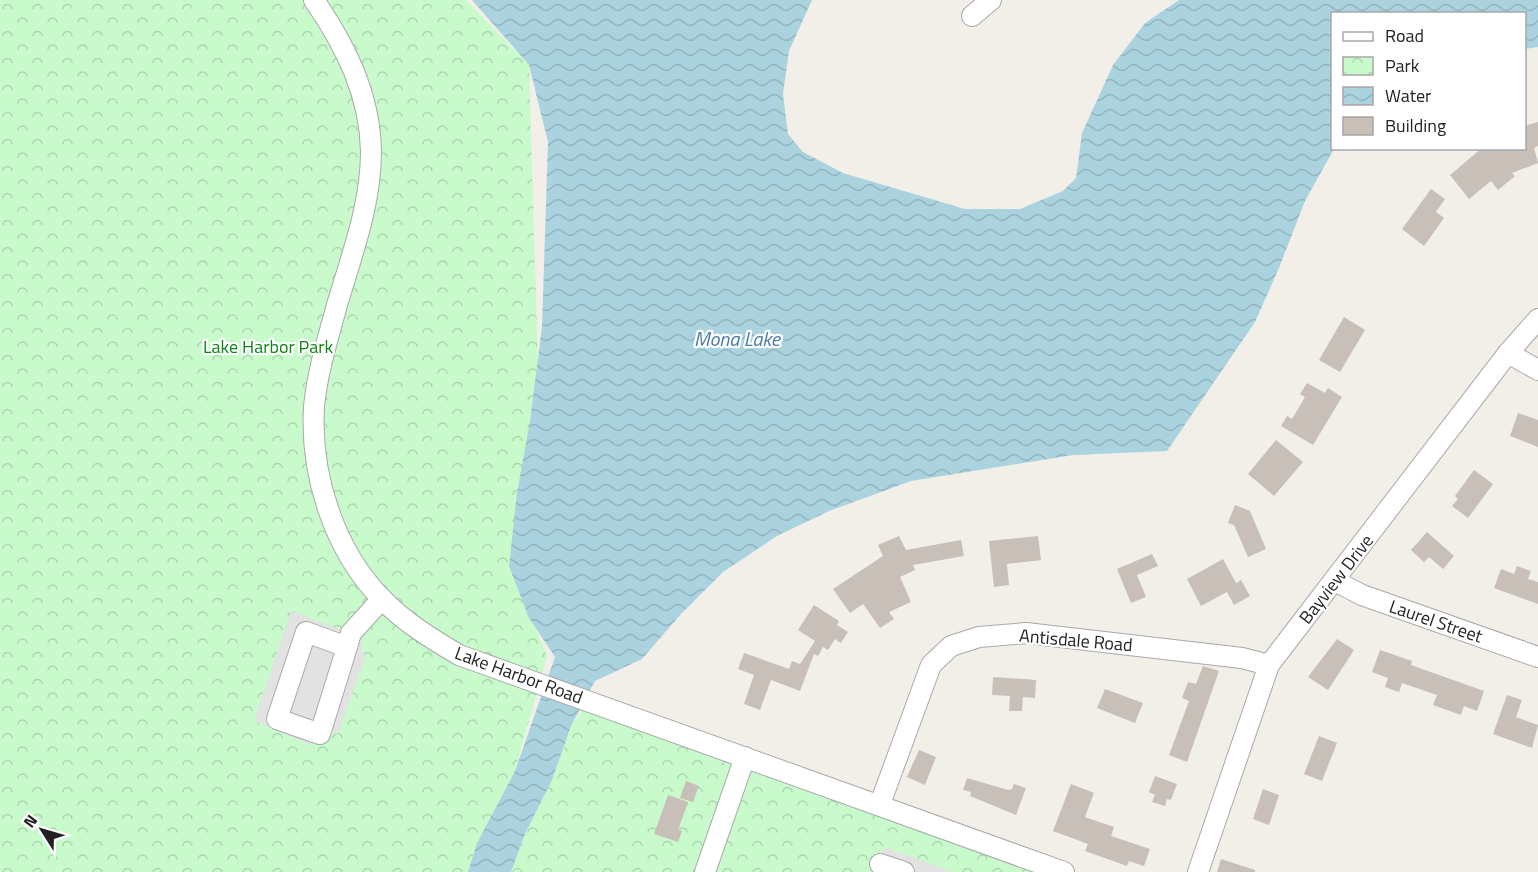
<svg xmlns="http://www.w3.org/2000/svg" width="1538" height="872" viewBox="0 0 1538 872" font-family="'Titillium Web',sans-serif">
	<defs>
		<pattern id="park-crowns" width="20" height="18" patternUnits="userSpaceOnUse" patternTransform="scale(1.5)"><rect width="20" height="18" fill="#c8facc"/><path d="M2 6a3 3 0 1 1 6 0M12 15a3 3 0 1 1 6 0" fill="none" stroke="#acd6af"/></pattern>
		<pattern id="water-waves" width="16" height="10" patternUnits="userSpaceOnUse" patternTransform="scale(1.5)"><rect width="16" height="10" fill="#aad3df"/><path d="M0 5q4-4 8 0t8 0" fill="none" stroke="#92b5bf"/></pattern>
	</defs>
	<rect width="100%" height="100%" fill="#f2efe9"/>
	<g fill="url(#park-crowns)">
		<polygon points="0,0 466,0 529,65 538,363 509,566 547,656 515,771 477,843 468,872 0,872"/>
		<polygon points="589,701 1061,872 511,872 525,834 552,780 571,726"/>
	</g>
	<g fill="#e2e2e2">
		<polygon points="291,611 363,638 361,652 366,655 338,734 325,731 315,738 311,745 254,721"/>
		<polygon points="884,847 953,872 875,872"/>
	</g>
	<polygon fill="url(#water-waves)" points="472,0 812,0 789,51 783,94 788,134 803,152 843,173 965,209 1020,209 1063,191 1076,178 1082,133 1113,65 1145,23 1179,0 1538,0 1538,47 1525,49 1524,14 1332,14 1334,149 1305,201 1279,268 1255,322 1167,451 1073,455 911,481 829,511 777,536 723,572 680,615 642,659 595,681 571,726 552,780 525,834 511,872 468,872 477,843 515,771 555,657 529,618 509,566 517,493 530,421 542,327 548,142 529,65"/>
	<g fill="#c7bfb8">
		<polygon points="1538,122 1538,146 1534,148 1538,163 1512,173 1515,176 1498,190 1491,181 1469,199 1450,175 1482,148 1524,148 1524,126"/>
		<polygon points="1431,189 1445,199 1436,212 1444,218 1424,246 1402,229"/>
		<polygon points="1344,317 1365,330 1340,372 1319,360"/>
		<polygon points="1307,383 1325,393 1328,388 1342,397 1313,445 1281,426 1287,416 1292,419 1305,397 1300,394"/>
		<polygon points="1518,413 1538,420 1538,447 1510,436"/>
		<polygon points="1276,440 1303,462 1274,496 1248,474"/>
		<polygon points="1474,470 1493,484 1468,518 1452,506 1458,499 1455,496"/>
		<polygon points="1235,505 1250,511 1266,549 1248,557 1234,525 1228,523"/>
		<polygon points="1427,532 1454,556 1443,569 1429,557 1424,562 1411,550"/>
		<polygon points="899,536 906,550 961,540 964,556 913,565 915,570 900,577 911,602 889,612 894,619 880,628 863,604 850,613 833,589 883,556 878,545"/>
		<polygon points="1038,536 1041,560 1007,564 1009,585 994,587 989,541"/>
		<polygon points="1152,554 1158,566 1137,575 1146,597 1131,603 1117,569"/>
		<polygon points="1223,559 1236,583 1241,580 1250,596 1234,605 1227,592 1201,606 1187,579"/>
		<polygon points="1517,566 1531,571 1528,579 1538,582 1538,604 1494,588 1501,569 1514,574"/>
		<polygon points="814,605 839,621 837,625 848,632 841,643 835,639 828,650 823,647 818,656 814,654 800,691 771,680 760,710 744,704 754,675 738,669 744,653 789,669 792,661 800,664 815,641 798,630"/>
		<polygon points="1337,639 1354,650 1328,690 1308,677"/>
		<polygon points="1380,650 1412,661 1411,665 1484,691 1477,711 1464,706 1461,715 1433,705 1437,695 1402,683 1399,692 1385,687 1388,678 1372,672"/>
		<polygon points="1203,666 1219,671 1187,762 1169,755 1189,701 1182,698 1188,682 1196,684"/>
		<polygon points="993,677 1036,680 1035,698 1023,697 1022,711 1009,711 1010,696 992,695"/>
		<polygon points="1105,689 1143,703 1135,723 1097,708"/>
		<polygon points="1507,695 1522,700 1516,717 1538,725 1532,748 1493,734"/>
		<polygon points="1319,736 1337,743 1322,781 1304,774"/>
		<polygon points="919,750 936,757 925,785 907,777"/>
		<polygon points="1155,776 1177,784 1171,800 1167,799 1165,806 1152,802 1155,795 1149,792"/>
		<polygon points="967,778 1008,790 1012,789 1014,784 1026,788 1016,815 970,796 971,792 963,790"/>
		<polygon points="686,781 699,786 693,802 680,798"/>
		<polygon points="1071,784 1094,793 1085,817 1114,827 1111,836 1150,849 1144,866 1129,861 1127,866 1085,851 1088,844 1053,831"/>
		<polygon points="1263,789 1279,795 1269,825 1253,819"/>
		<polygon points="668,795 688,802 678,830 682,831 678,842 654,834"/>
		<polygon points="1221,859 1255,870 1255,872 1217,872"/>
	</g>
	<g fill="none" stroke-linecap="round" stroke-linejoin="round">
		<defs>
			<g id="minor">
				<path d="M314,0C345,45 370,94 371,151C371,205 352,254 337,305C328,338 317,373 314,407C310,475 334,550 382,599C404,622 432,639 459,655L1064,872"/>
				<polyline points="972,16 991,0"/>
				<polyline points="1508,353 1538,370"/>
				<polyline points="1335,581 1362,595 1538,657"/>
				<polyline points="347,647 306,632 277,719 320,734 347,647 351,633 382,599"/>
				<polyline points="880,804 931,665 951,646 979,637 1026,633 1242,658 1269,665"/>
				<polyline points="880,864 904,872"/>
				<polyline points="705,872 745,757"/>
				<polyline points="1198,872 1269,665 1508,353 1538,319"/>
			</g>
		</defs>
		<use href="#minor" stroke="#a9a9a9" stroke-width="22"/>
		<use href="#minor" stroke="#fff" stroke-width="20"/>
	</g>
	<g text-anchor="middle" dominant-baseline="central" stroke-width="4.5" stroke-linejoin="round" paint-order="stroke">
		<g font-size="18" fill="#0c8416" stroke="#fff">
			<text x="268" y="346">Lake Harbor Park</text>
		</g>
		<g font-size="18" fill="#222" stroke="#fff">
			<text transform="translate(1336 579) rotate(-52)">Bayview Drive</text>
			<text transform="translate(1436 621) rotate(19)">Laurel Street</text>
			<text transform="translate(1076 640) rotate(5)">Antisdale Road</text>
			<text transform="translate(519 675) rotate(20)">Lake Harbor Road</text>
		</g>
		<g font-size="20" font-style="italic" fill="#4a7aab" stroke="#fff">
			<text x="737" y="338">Mona Lake</text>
		</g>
	</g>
	<rect x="1331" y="12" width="195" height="138" fill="#ffffff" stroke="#a7a7a7" stroke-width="1.5"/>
	<rect x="1343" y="32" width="30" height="9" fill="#ffffff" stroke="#a7a7a7" stroke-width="1.5"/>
	<text x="1385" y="42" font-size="18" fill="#222222">Road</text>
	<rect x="1343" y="57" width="30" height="18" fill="url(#park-crowns)" stroke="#a7a7a7" stroke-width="1.5"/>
	<text x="1385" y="72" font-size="18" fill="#222222">Park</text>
	<rect x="1343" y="87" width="30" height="18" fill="url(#water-waves)" stroke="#a7a7a7" stroke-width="1.5"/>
	<text x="1385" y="102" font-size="18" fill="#222222">Water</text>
	<rect x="1343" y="117" width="30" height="18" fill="#c7bfb8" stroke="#a7a7a7" stroke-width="1.5"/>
	<text x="1385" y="132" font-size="18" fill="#222222">Building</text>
	<g transform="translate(42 830) rotate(307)" stroke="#ffffff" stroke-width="4.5" paint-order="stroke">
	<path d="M0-4.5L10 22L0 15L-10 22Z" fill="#222222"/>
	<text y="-9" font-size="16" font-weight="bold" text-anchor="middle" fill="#222222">N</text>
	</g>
</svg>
